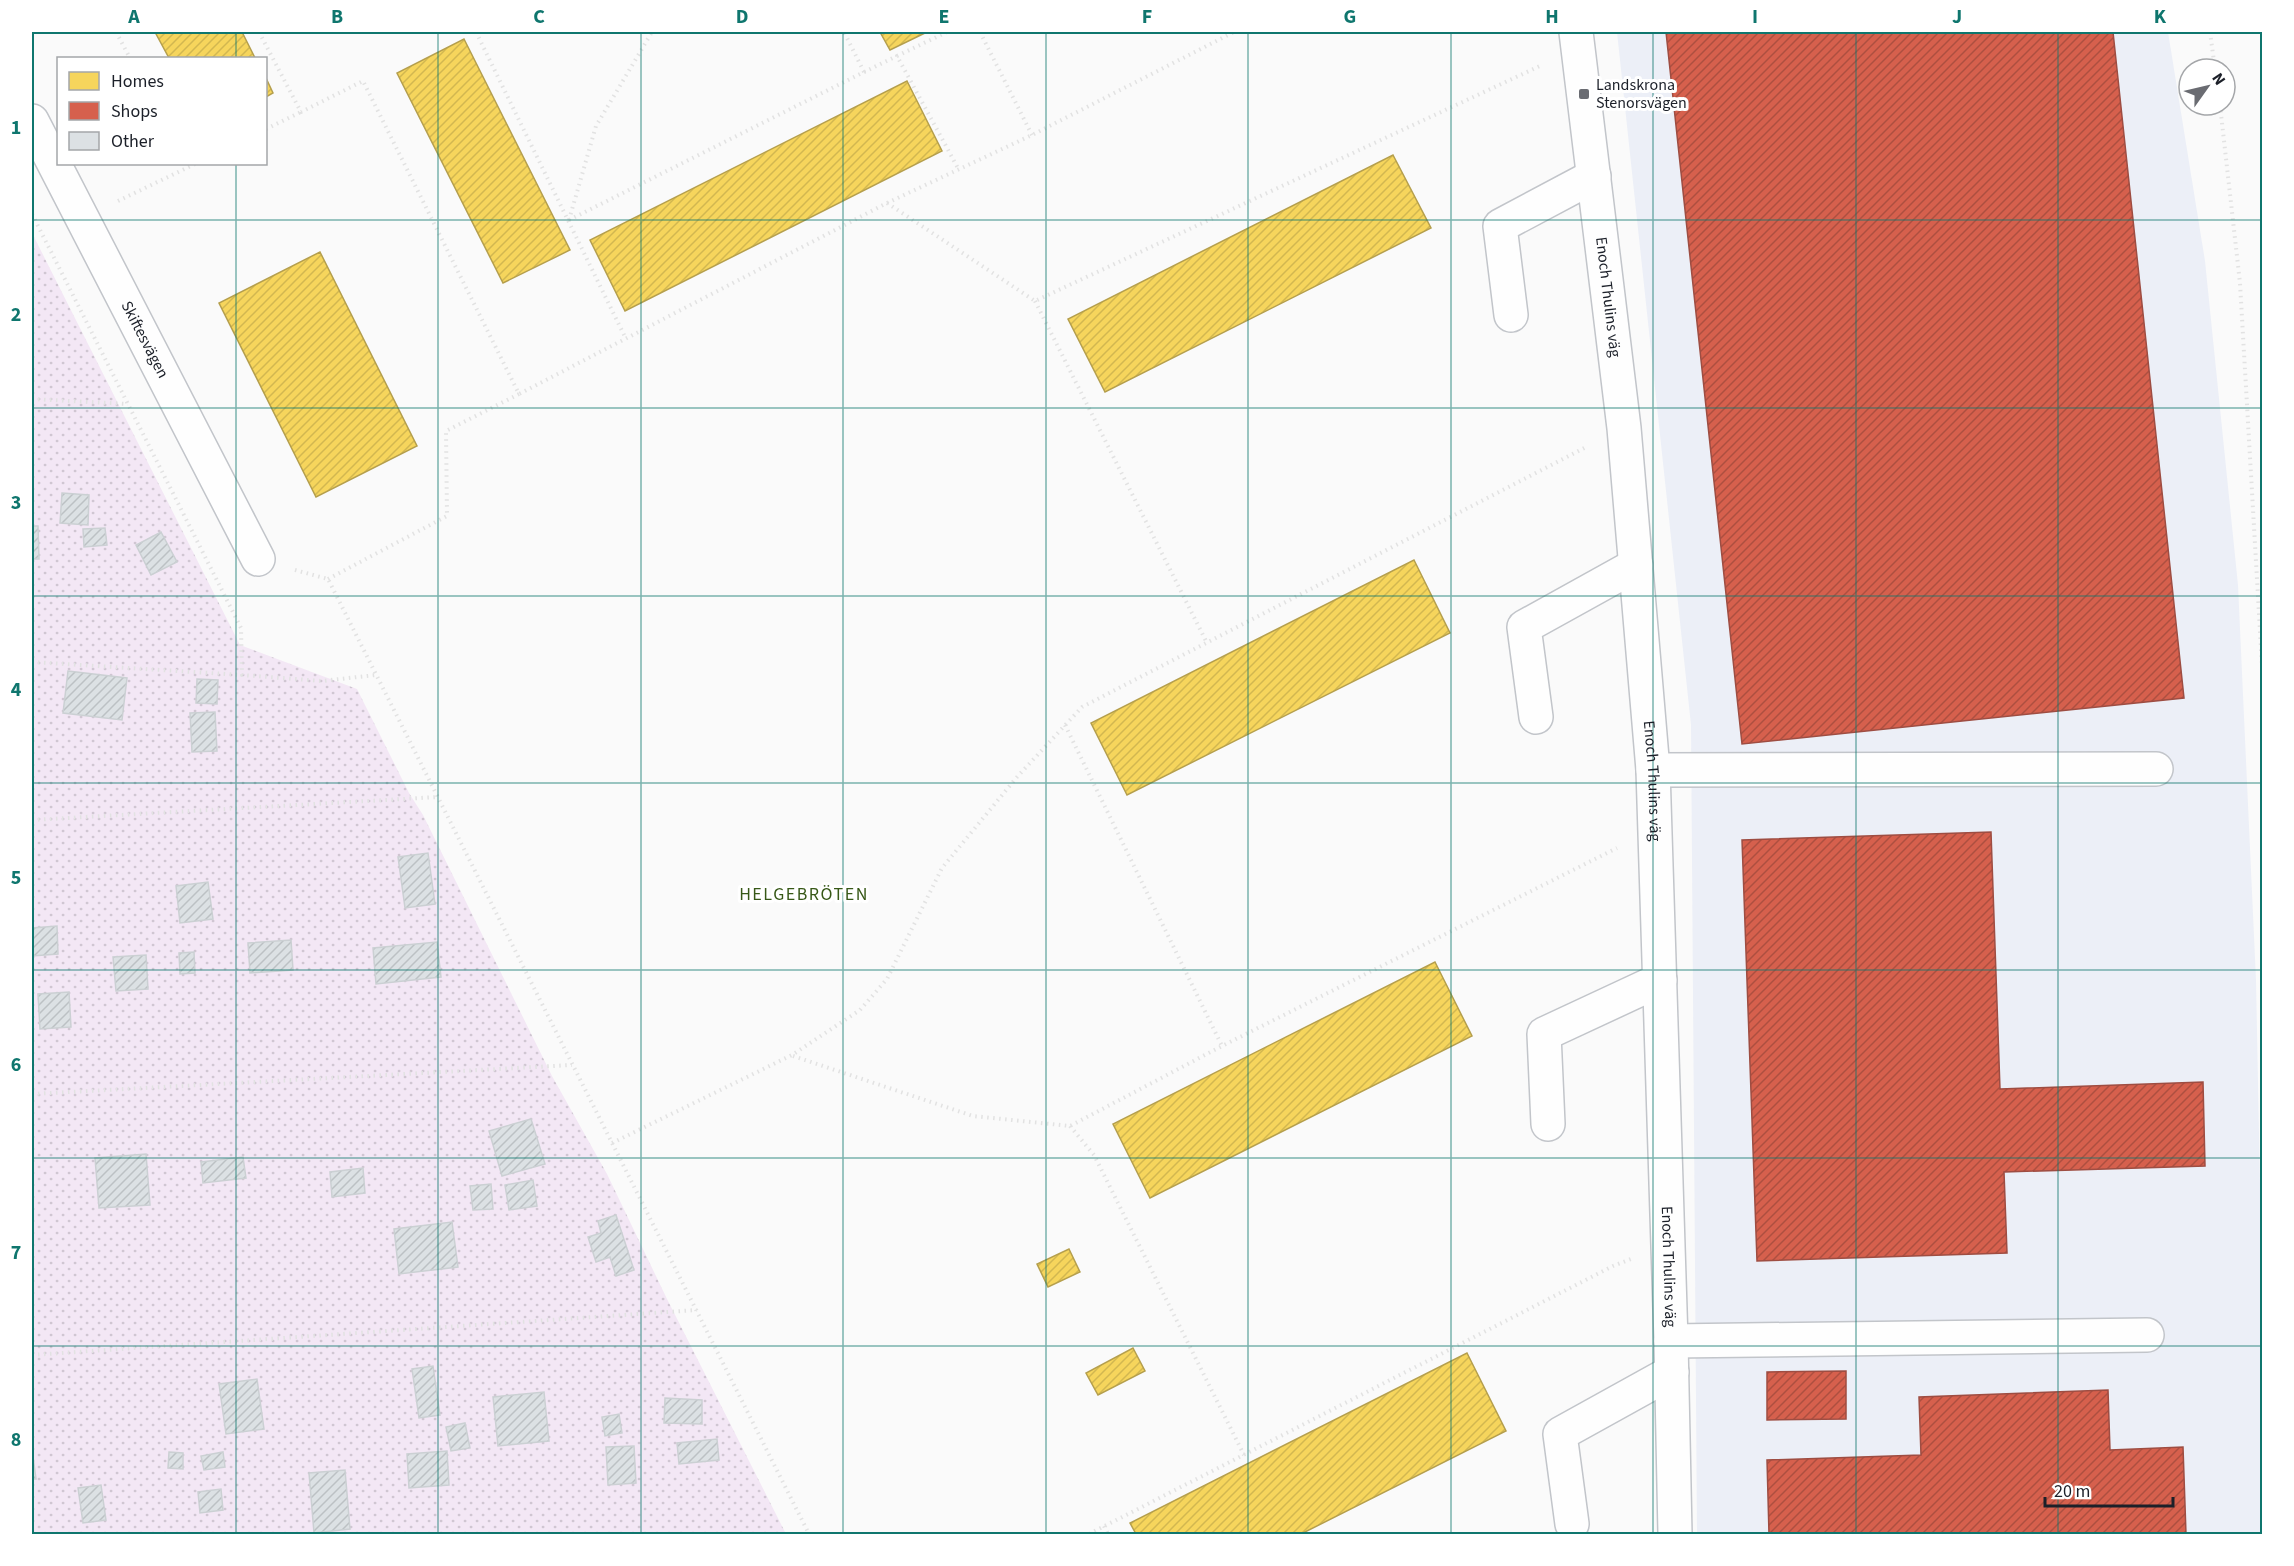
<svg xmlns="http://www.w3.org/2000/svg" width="2294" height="1566" viewBox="0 0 2294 1566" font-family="'Source Sans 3',sans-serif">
	<defs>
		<pattern id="garden-dots" width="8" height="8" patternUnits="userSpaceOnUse" patternTransform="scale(1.5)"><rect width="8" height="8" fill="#f3e7f5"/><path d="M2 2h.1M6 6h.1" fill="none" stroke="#d0c6d2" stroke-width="1.8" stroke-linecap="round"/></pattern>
		<pattern id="homes-hatch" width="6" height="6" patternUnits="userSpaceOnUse" patternTransform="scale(1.5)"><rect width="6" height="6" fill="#f6d55c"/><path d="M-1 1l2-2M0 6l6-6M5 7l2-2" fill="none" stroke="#d2b750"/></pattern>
		<pattern id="shops-hatch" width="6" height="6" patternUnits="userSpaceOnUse" patternTransform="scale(1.5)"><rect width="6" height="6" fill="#d6604d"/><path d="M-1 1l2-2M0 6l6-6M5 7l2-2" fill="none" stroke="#ad4f40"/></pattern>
		<pattern id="building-hatch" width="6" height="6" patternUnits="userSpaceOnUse" patternTransform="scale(1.5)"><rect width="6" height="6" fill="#dce1e4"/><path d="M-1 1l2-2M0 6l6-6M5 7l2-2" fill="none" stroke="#bcc1c4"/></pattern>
	</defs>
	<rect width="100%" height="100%" fill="#fafafa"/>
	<polygon fill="#eceff7" points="1617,32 2168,32 2205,261 2238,585 2256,980 2262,1288 2262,1534 1697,1534 1691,725"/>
	<polygon fill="url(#garden-dots)" points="32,233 240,645 357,689 409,793 423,815 552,1076 607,1174 667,1299 786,1534 32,1534"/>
	<g fill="url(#homes-hatch)" stroke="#b59f4d" stroke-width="1.5">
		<polygon points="155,32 242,32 255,58 169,58"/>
		<polygon points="880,32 927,32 890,50"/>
		<polygon points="464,39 570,250 503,283 397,73"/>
		<polygon points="266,78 273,93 266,97"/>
		<polygon points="907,81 942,151 625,311 590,240"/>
		<polygon points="1393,155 1431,228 1105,392 1068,319"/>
		<polygon points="320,252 417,446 316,497 219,303"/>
		<polygon points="1414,560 1450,633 1127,795 1091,723"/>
		<polygon points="1435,962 1472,1036 1150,1198 1113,1124"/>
		<polygon points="1069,1249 1080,1272 1048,1287 1037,1264"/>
		<polygon points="1133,1348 1145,1371 1098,1395 1086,1373"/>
		<polygon points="1467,1353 1506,1431 1301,1534 1136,1534 1130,1523"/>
	</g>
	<g fill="url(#shops-hatch)" stroke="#9e4d42" stroke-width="1.5">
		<polygon points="1666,32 2113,32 2184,698 1742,744"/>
		<polygon points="1991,832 2000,1089 2203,1082 2205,1166 2004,1172 2007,1253 1757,1261 1742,840"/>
		<polygon points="1846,1371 1846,1419 1767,1420 1767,1372"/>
		<polygon points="2108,1390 2110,1450 2183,1447 2186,1534 1769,1534 1767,1460 1921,1455 1919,1397"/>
	</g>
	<g fill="url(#building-hatch)" stroke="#cbd0d3" stroke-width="1.5">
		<polygon points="62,493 89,495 88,525 60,523"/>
		<polygon points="32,526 38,526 39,559 32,559"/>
		<polygon points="105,528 107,545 84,547 83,529"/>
		<polygon points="161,532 177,562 151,575 136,545"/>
		<polygon points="68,671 127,678 122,720 63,713"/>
		<polygon points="197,679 218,680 217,704 196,703"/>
		<polygon points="215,712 217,751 192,752 190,713"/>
		<polygon points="428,853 435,904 405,908 398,857"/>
		<polygon points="208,882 213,919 180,923 176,886"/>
		<polygon points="57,926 58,954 32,956 32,928"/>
		<polygon points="291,940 293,970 250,973 248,943"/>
		<polygon points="437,942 441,977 376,984 373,948"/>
		<polygon points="194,952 195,973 180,974 179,953"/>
		<polygon points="146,955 148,989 116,991 113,957"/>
		<polygon points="69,992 71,1027 40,1029 38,994"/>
		<polygon points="531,1119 545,1164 502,1176 489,1131"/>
		<polygon points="146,1154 150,1205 99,1208 95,1158"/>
		<polygon points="243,1157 246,1178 203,1183 201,1162"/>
		<polygon points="363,1168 365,1193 332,1197 330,1172"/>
		<polygon points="533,1180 537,1206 509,1210 505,1185"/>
		<polygon points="491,1184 493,1209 473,1210 470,1186"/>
		<polygon points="616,1215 634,1270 616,1276 610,1257 596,1262 588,1237 601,1233 598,1221"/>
		<polygon points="452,1222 458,1267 399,1274 394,1229"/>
		<polygon points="433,1366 440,1415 419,1418 412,1369"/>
		<polygon points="257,1379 264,1429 226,1434 219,1384"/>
		<polygon points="544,1392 549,1441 498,1446 493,1397"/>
		<polygon points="665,1398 702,1400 702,1424 664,1423"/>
		<polygon points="619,1414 622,1433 605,1436 602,1417"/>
		<polygon points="465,1423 470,1448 451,1451 446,1427"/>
		<polygon points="717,1439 719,1460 679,1464 677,1443"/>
		<polygon points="634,1446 636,1483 608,1485 606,1447"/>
		<polygon points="32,1449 36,1479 32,1479"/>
		<polygon points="447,1451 449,1485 409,1488 407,1454"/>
		<polygon points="169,1452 183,1453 183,1469 168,1468"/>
		<polygon points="223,1452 225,1467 204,1470 201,1456"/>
		<polygon points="345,1470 350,1529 314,1533 309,1473"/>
		<polygon points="101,1485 106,1520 83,1523 78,1488"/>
		<polygon points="221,1489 223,1510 200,1513 198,1492"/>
	</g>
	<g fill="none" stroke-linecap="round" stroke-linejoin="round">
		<defs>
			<g id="minor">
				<path id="s1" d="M1576,32L1624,428L1653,770L1671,1341L1675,1534"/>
				<path id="s2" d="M32,121L258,559"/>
				<polyline points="1511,315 1500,226 1594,176"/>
				<polyline points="1536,717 1524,627 1636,565"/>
				<polyline points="1653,770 2156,769"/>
				<polyline points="1548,1124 1544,1034 1660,980"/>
				<polyline points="1671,1341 2147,1335"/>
				<polyline points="1572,1524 1560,1434 1672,1372"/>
			</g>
		</defs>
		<use href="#minor" stroke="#c2c5ca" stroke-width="36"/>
		<g stroke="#e2e2e2" stroke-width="4" stroke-dasharray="1.5 4.5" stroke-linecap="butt">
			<polyline points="116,32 130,58"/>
			<polyline points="259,32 301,112 363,81 519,394 887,203 1032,135 1234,32"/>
			<polyline points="476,32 626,339"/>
			<polyline points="947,32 897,56 959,170"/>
			<polyline points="980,32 1032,135"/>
			<polyline points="2210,32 2215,69"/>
			<polyline points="864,72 897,56"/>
			<polyline points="2220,105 2240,283 2262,666"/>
			<polyline points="266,129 301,112"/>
			<polyline points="118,201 195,164"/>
			<polyline points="887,203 1035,301 1542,65"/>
			<polyline points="32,214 241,628 242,675 322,681 376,675"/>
			<polyline points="569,220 864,72 844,32"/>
			<polyline points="569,220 596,126 652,32"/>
			<polyline points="1035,301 1207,643"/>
			<polyline points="32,399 128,404"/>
			<polyline points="295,570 328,579 809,1534"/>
			<polyline points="328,579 447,516 446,431 519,394"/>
			<polyline points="32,662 242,675"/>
			<polyline points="1065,725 1222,1046"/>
			<polyline points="32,820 438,797"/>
			<polyline points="793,1056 973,1116 1070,1126 1222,1046 1617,848"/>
			<polyline points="32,1094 572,1065"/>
			<polyline points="1070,1126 1094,1155 1244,1455"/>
			<polyline points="612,1143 792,1055 860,1010 887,979 942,868 1017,777 1082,707 1588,446"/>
			<polyline points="32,1355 697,1310"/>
			<polyline points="1104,1526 1108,1534"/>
			<polyline points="1089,1534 1613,1266 1631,1259"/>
		</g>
		<use href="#minor" stroke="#fefefe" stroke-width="33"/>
	</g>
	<path fill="none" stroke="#0f766e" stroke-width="1.5" stroke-opacity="0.55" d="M236,32V58M438,32V1534M641,32V1534M843,32V1534M1046,32V1534M1248,32V1534M1451,32V1534M1653,32V1534M1856,32V1534M2058,32V1534M236,164V1534M32,220H2262M32,408H2262M32,596H2262M32,783H2262M32,970H2262M32,1158H2262M32,1346H2262"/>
	<rect fill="#6a6c72" stroke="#fff" stroke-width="2" x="1578" y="88" width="12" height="12" rx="3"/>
	<g text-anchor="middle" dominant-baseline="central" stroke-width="6" stroke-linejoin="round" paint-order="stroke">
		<g font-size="16" fill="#1c2029" stroke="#fff" text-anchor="start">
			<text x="1596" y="85">Landskrona<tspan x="1596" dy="18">Stenorsvägen</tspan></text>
		</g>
		<g font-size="16" fill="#1c2029" stroke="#fff">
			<text stroke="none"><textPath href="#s1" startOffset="267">Enoch Thulins väg</textPath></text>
			<text stroke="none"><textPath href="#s2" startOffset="246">Skiftesvägen</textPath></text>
			<text stroke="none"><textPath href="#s1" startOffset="753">Enoch Thulins väg</textPath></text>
			<text stroke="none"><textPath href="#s1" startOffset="1239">Enoch Thulins väg</textPath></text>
		</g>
		<g font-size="18" letter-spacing="1.5" fill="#375817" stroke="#fff">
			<text x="804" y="894">HELGEBRÖTEN</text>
		</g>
	</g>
	<rect width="2294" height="1566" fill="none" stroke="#ffffff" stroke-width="66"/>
	<rect x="57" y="57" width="210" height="108" fill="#ffffff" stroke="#a4a6a9" stroke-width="1.5"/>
	<rect x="69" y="72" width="30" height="18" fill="#f6d55c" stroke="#a4a6a9" stroke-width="1.5"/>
	<text x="111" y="87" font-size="18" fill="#1c2029">Homes</text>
	<rect x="69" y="102" width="30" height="18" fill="#d6604d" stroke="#a4a6a9" stroke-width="1.5"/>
	<text x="111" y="117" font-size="18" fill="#1c2029">Shops</text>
	<rect x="69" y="132" width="30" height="18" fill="#dce1e4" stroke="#a4a6a9" stroke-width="1.5"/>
	<text x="111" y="147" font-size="18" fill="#1c2029">Other</text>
	<g transform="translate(2207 87) rotate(56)"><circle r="28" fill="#ffffff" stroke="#a4a6a9" stroke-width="1.5"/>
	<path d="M0-4.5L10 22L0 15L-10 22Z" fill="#6a6c72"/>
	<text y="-9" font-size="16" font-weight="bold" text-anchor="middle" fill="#1c2029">N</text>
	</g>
	<path d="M2045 1497v9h128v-9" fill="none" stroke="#1c2029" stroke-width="3"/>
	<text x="2054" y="1497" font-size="18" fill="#1c2029" stroke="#ffffff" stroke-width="4.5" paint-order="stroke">20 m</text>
	<rect x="33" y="33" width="2228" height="1500" fill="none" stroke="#0f766e" stroke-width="2"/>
	<g font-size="20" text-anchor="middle" font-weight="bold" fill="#0f766e">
		<text x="134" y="23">A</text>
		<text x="337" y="23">B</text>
		<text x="539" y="23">C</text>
		<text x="742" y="23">D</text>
		<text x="944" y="23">E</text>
		<text x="1147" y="23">F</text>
		<text x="1350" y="23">G</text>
		<text x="1552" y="23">H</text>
		<text x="1755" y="23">I</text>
		<text x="1957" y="23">J</text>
		<text x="2160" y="23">K</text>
		<text x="16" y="134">1</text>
		<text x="16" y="321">2</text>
		<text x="16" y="509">3</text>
		<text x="16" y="696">4</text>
		<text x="16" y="884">5</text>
		<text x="16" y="1071">6</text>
		<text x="16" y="1259">7</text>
		<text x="16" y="1446">8</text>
	</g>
</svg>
